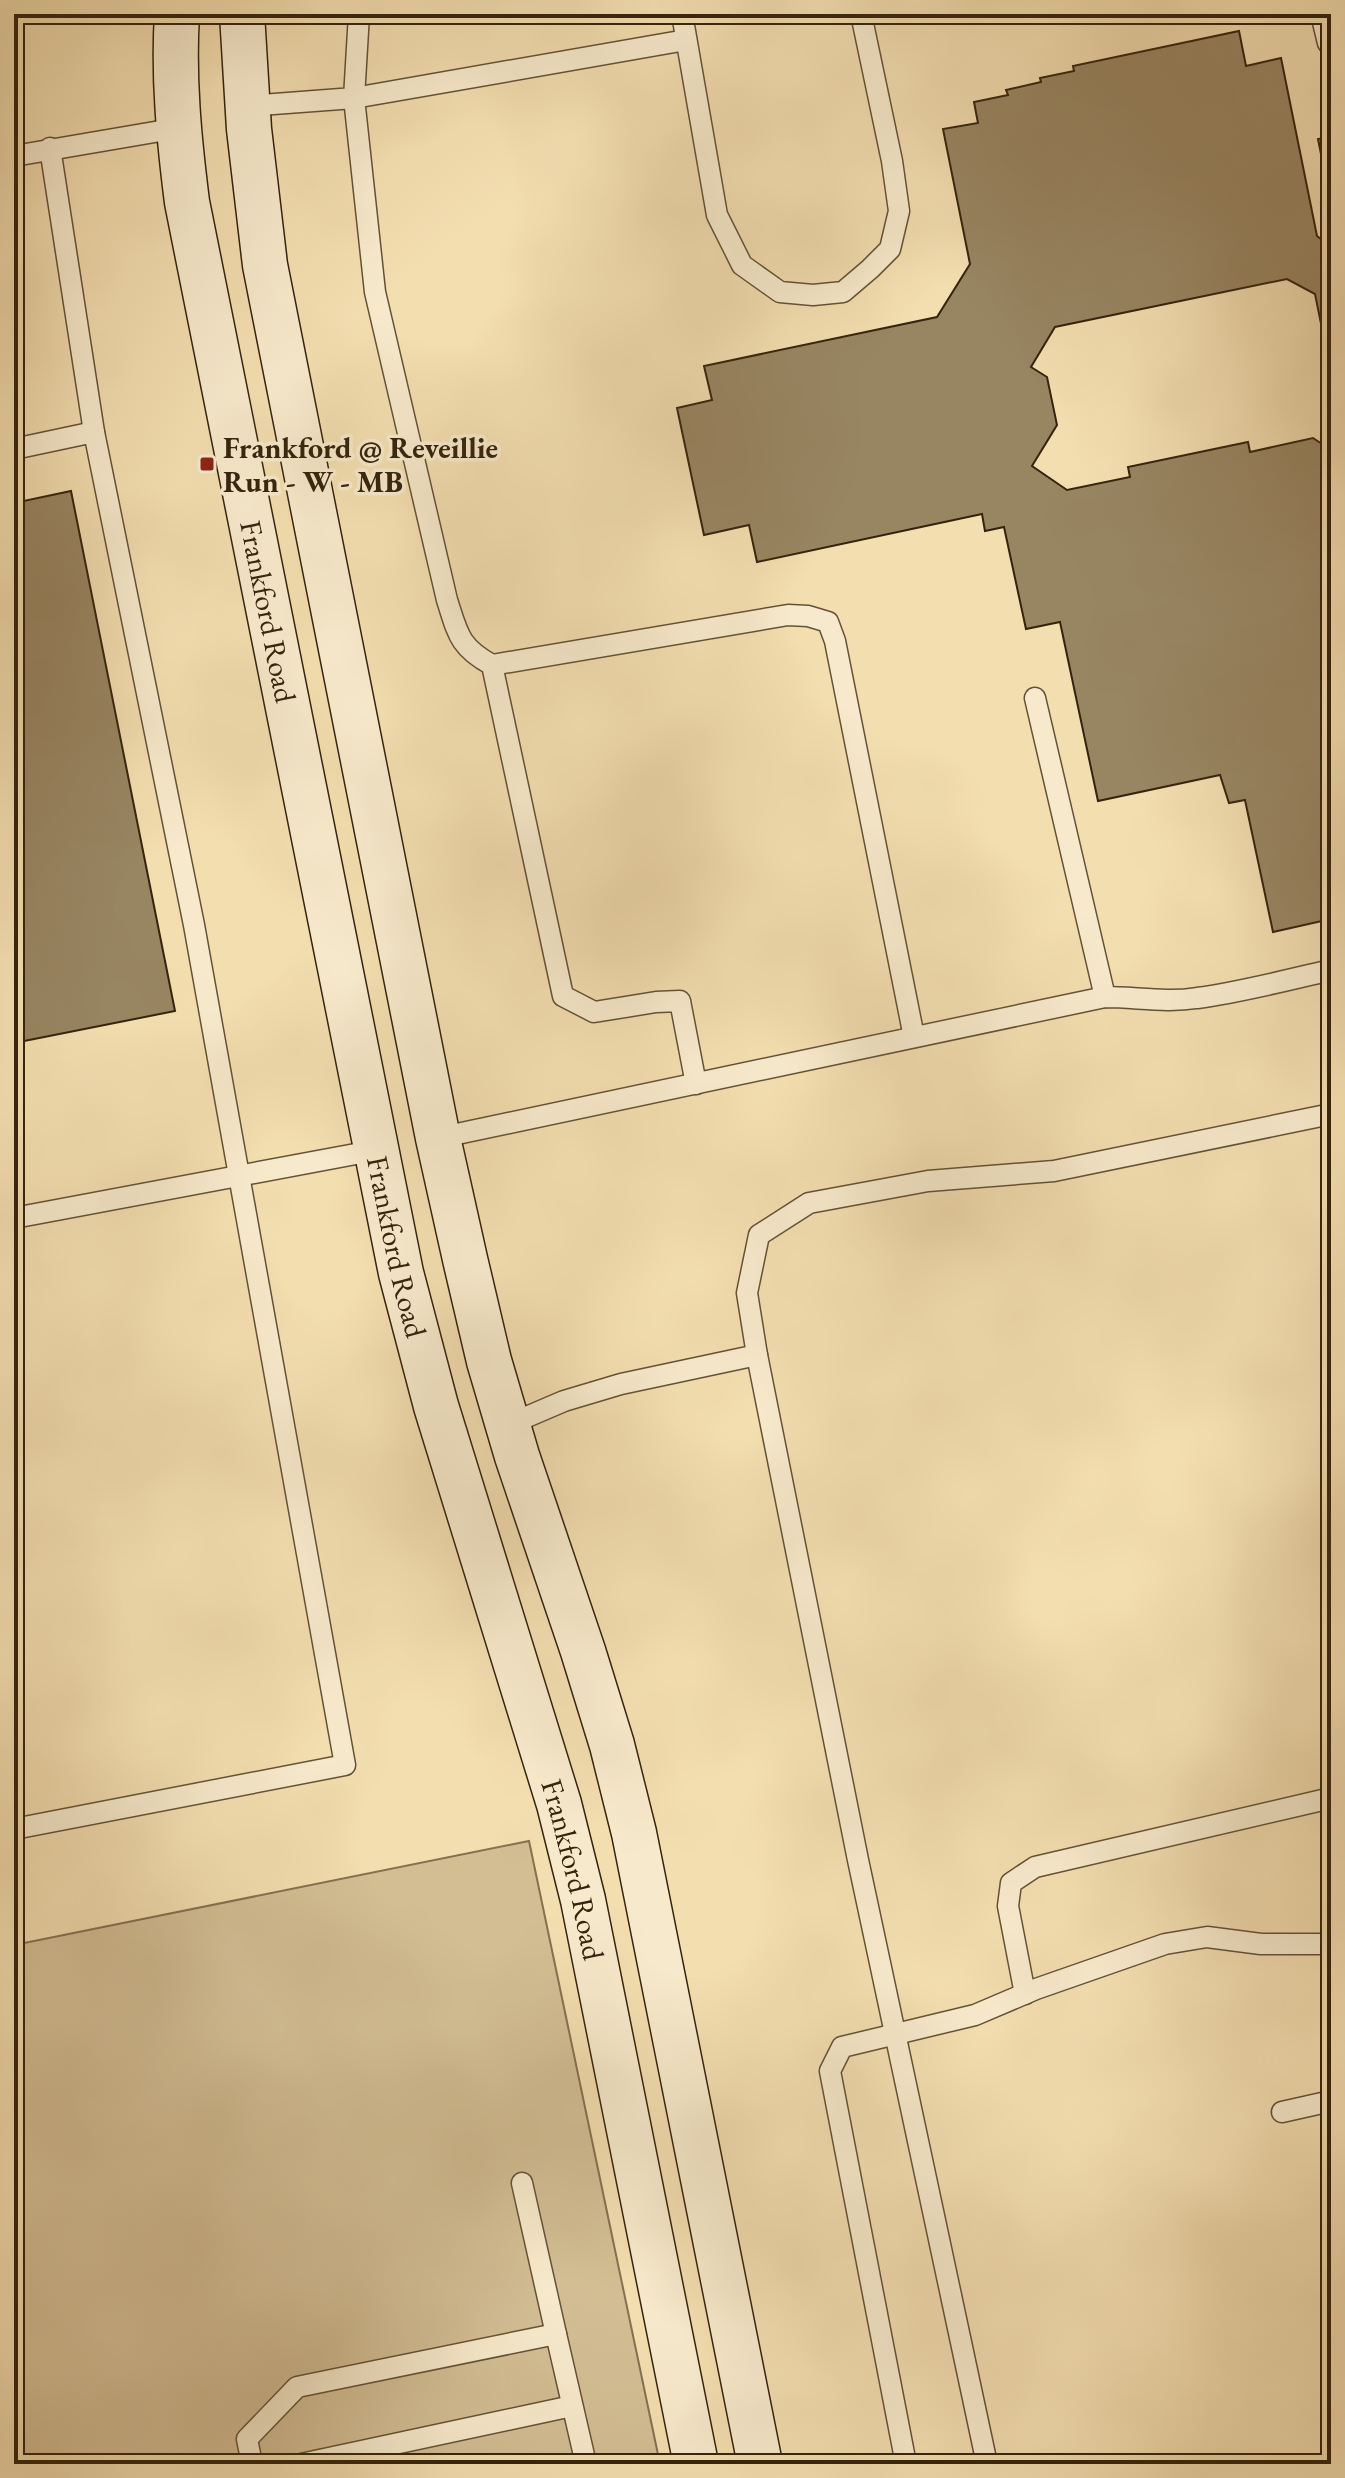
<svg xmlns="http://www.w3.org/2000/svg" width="1345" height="2478" viewBox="0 0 1345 2478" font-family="'EB Garamond',serif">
	<rect width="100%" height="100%" fill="#f3deb0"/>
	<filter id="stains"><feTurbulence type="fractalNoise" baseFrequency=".0025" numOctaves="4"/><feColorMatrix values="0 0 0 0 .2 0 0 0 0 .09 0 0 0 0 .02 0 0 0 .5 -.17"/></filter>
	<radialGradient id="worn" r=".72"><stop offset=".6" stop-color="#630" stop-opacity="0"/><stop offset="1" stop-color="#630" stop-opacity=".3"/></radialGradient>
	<polygon fill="#d3be94" stroke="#847150" stroke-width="2" points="529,1841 660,2464 14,2464 14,1945"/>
	<g fill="#988562" stroke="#35240d" stroke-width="2">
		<polygon points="1239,31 1246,66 1281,58 1317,236 1331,247 1331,373 1315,294 1287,279 1055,327 1031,367 1047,377 1057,425 1032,466 1067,490 1130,477 1128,467 1248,442 1250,452 1313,438 1331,450 1331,919 1273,932 1245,800 1229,803 1220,775 1098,801 1060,622 1026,629 1004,527 985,531 982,514 757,562 749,525 704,535 677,408 712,400 704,366 937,317 970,264 943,129 978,123 974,102 1008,95 1006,90 1041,82 1040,78 1074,71 1073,66"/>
		<polygon points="1331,137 1331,204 1318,139"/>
		<polygon points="71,491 175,1011 14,1043 14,503"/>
	</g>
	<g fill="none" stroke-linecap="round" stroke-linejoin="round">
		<defs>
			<g id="service">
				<polyline points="682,14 717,215 742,265 780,292 813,295 843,292 870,269 890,249 899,211 892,161 861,14"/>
				<polyline points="1321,14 1328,43 1331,42"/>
				<path d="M686,40L354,98L375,292L447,600C458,634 459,647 492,665L563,996L594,1012L656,1002L680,1001L696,1084"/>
				<polyline points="248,106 354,98 359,14"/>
				<polyline points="14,156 178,128"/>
				<polyline points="14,449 94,432"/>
				<polyline points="492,665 788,615 808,616 828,622 835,641 914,1037"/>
				<polyline points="1035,698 1105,997"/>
				<path d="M438,1138L1105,997C1136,997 1166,1003 1197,998C1242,992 1287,980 1331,970"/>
				<polyline points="14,1218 377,1150"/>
				<polyline points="757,1355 858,1860 987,2464"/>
				<polyline points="508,1425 564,1401 621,1384 757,1355 747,1293 759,1235 809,1203 928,1181 1054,1171 1331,1114"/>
				<polyline points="14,1829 345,1765 194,925 94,432 50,148"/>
				<polyline points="1025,1994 1008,1906 1011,1883 1035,1867 1331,1798"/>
				<polyline points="1282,2112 1331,2101"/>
				<polyline points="522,2183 556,2334"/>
				<polyline points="252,2464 247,2439 297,2387 556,2334 586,2464"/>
				<polyline points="301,2464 572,2406"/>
				<polyline points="906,2464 830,2071 842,2047 975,2015 1036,1989 1165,1944 1207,1937 1261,1944 1331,1944"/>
			</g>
			<g id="secondary">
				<path id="s1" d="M177,14C173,77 179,139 187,202L401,1273L436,1406L559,1804L583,1900L696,2464"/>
				<polyline points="242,14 249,129 265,265 438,1138 465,1259 489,1361 517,1456 583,1651 612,1745 634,1833 760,2464"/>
			</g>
		</defs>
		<use href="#service" stroke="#645236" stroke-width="23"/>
		<use href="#secondary" stroke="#35240d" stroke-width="47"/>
		<use href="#service" stroke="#f7eacc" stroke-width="20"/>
		<use href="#secondary" stroke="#f7eacc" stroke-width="44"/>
	</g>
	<rect fill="#8f2418" stroke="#f7eacc" stroke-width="3" x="199" y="456" width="16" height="16" rx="4"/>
	<g text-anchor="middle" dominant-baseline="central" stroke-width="7" stroke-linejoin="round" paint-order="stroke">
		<g font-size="30" font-weight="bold" fill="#35240d" stroke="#f7eacc" text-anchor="start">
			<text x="223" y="447">Frankford @ Reveillie<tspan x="223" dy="34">Run - W - MB</tspan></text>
		</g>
		<g font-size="30" fill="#35240d" stroke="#f7eacc">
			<text stroke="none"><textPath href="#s1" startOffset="606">Frankford Road</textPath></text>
			<text stroke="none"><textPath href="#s1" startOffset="1254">Frankford Road</textPath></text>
			<text stroke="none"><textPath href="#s1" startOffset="1902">Frankford Road</textPath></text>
		</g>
	</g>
	<rect width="1345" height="2478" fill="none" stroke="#f3deb0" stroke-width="48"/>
	<rect x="16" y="16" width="1313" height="2446" fill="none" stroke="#35240d" stroke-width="4"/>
	<rect x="24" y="24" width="1297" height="2430" fill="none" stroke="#35240d" stroke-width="2"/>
	<rect width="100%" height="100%" filter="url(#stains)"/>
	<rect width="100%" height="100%" fill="url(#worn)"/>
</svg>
